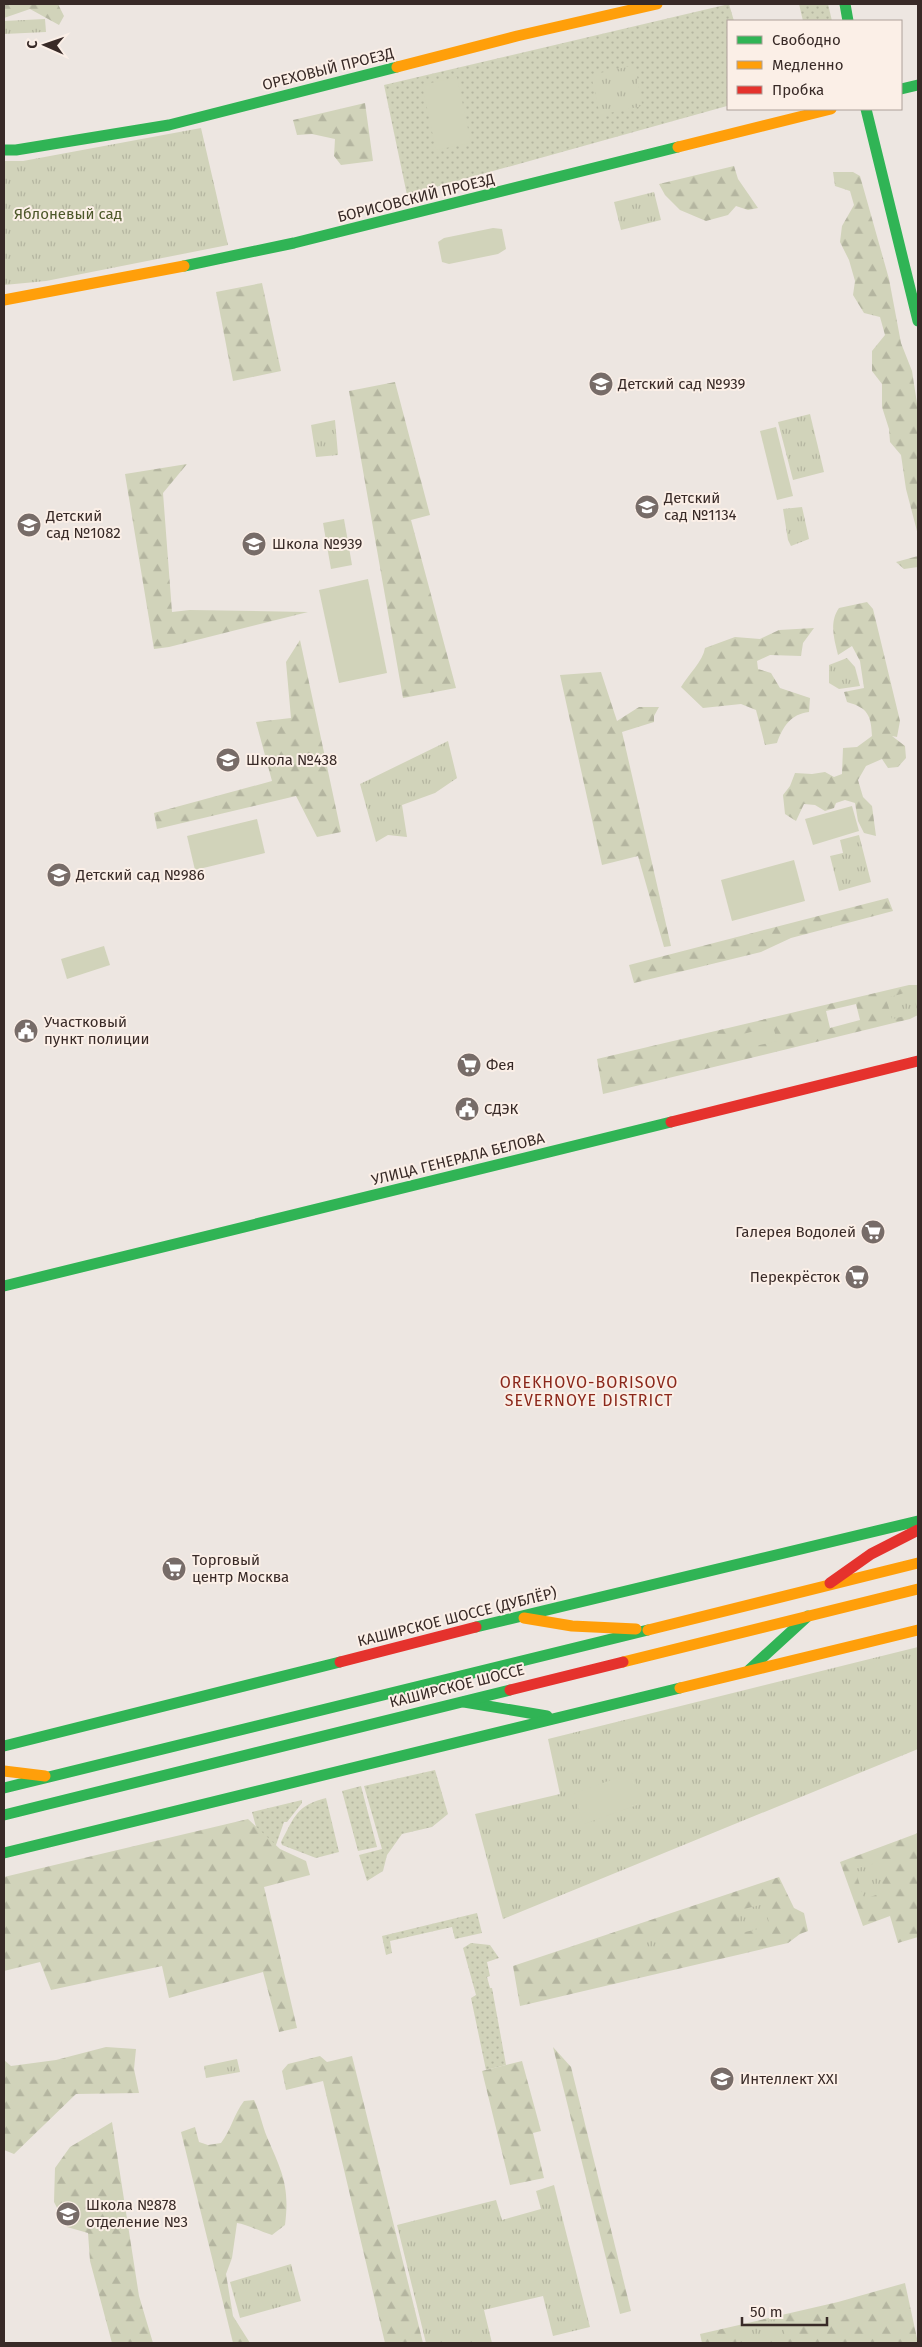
<svg xmlns="http://www.w3.org/2000/svg" width="922" height="2347" viewBox="0 0 922 2347" font-family="'Fira Sans',sans-serif">
	<defs>
		<pattern id="grass-dots" width="8" height="8" patternUnits="userSpaceOnUse" patternTransform="scale(1.25)"><rect width="8" height="8" fill="#d1d3ba"/><path d="M2 2h.1M6 6h.1" fill="none" stroke="#b4b5a0" stroke-width="1.8" stroke-linecap="round"/></pattern>
		<pattern id="forest-firs" width="22" height="20" patternUnits="userSpaceOnUse" patternTransform="scale(1.25)"><rect width="22" height="20" fill="#d1d3ba"/><path d="M5 1l3.5 6h-7zM16 11l3.5 6h-7z" fill="#b4b5a0"/></pattern>
		<pattern id="park-tufts" width="24" height="20" patternUnits="userSpaceOnUse" patternTransform="scale(1.25)"><rect width="24" height="20" fill="#d1d3ba"/><path d="M3 7l-1-3M5 7V3M7 7l1-3M15 17l-1-3M17 17v-4M19 17l1-3" fill="none" stroke="#b4b5a0"/></pattern>
	</defs>
	<rect width="100%" height="100%" fill="#ede6e1"/>
	<g fill="url(#grass-dots)">
		<polygon points="729,4 734,21 728,21 727,106 407,195 384,85"/>
		<polygon points="799,4 828,4 832,21 803,21"/>
		<polygon points="435,1770 448,1814 432,1827 402,1834 387,1855 383,1871 367,1881 359,1855 382,1849 364,1786"/>
		<polygon points="361,1786 377,1847 358,1851 342,1791"/>
		<path d="M326,1798L339,1852L316,1858L282,1845L281,1842C295,1816 296,1806 326,1798Z"/>
		<polygon points="302,1800 302,1803 287,1822 284,1822 276,1845 261,1846 252,1812"/>
		<polygon points="477,1913 482,1933 455,1939 452,1927 390,1941 392,1953 386,1955 382,1936"/>
		<polygon points="471,1943 490,1945 499,1958 487,1962 490,1976 487,1977 490,1988 492,1988 506,2065 486,2070 471,1998 476,1995 463,1948"/>
	</g>
	<g fill="url(#forest-firs)" fill-rule="evenodd">
		<polygon points="4,4 58,4 64,16 59,25 30,9 4,18"/>
		<polygon points="365,103 373,161 341,165 334,156 335,139 312,134 297,135 293,120"/>
		<polygon points="734,166 738,179 758,208 748,210 736,206 728,215 706,221 680,210 665,195 659,184"/>
		<polygon points="833,172 853,172 860,176 889,279 901,343 912,371 918,410 918,535 906,489 901,455 890,442 889,429 882,407 882,384 872,371 872,351 885,335 880,317 864,313 853,295 855,281 849,260 840,242 842,226 854,205 850,191 835,186"/>
		<polygon points="262,283 281,371 233,381 216,292"/>
		<polygon points="395,382 430,515 411,520 456,688 403,698 349,391"/>
		<polygon points="187,464 163,493 172,612 190,610 308,612 169,647 154,649 125,474"/>
		<polygon points="918,556 918,567 904,569 896,562"/>
		<path d="M867,602L873,609L900,721L897,737L892,736L905,746L906,758L898,767L888,768L882,759L866,766L858,780L863,797L872,806L876,836L864,833L858,821L855,803L845,800L836,803L834,808L825,811L815,805L804,804L796,821L785,814L783,795L790,786L795,773L812,774L825,772L834,777L842,774L843,748L857,747L872,736C871,715 868,708 847,702L844,692L864,688L860,661L852,646L838,655C834,639 829,622 839,608Z"/>
		<path d="M814,628L803,643L801,656L770,655L757,661L758,669L771,673L780,688L810,698L809,712C791,714 783,726 777,743L765,745L756,710L741,704L703,708L681,687C688,675 703,661 705,648L735,637L760,639L779,630Z"/>
		<polygon points="300,640 341,832 317,837 296,796 157,829 154,813 272,781 256,722 291,718 286,662"/>
		<polygon points="601,672 617,721 639,707 659,707 654,716 654,722 622,732 671,946 664,947 638,856 602,865 560,675"/>
		<polygon points="888,898 893,911 791,938 761,952 634,983 629,965"/>
		<path d="M909,985H918V1015L910,1019L603,1094L597,1059ZM856,1004L860,1020L830,1028L826,1011Z"/>
		<polygon points="248,1819 280,1849 306,1861 310,1875 264,1887 297,2028 279,2032 263,1972 169,1998 162,1966 51,1990 40,1962 4,1971 4,1877"/>
		<polygon points="918,1833 918,1937 898,1943 890,1916 863,1926 840,1862"/>
		<polygon points="779,1877 794,1908 804,1913 808,1931 800,1934 788,1943 520,2006 513,1966"/>
		<polygon points="106,2047 136,2049 134,2069 139,2093 76,2094 14,2154 4,2150 4,2060 11,2066 56,2060"/>
		<polygon points="553,2047 571,2067 631,2311 620,2314"/>
		<polygon points="320,2056 327,2062 352,2056 423,2343 385,2343 323,2081 286,2090 282,2071 288,2064"/>
		<polygon points="522,2061 541,2131 533,2133 544,2178 510,2185 482,2071"/>
		<path d="M254,2100C260,2112 262,2125 267,2137C282,2172 290,2186 285,2225L272,2235C261,2232 246,2224 237,2223L232,2258L226,2274L233,2316L250,2343H233L181,2132L195,2127L199,2142L208,2145L221,2143C231,2130 234,2114 244,2101Z"/>
		<polygon points="112,2122 139,2296 153,2343 112,2343 90,2261 88,2233 67,2227 54,2202 55,2168 70,2147"/>
		<polygon points="905,2283 918,2343 702,2343 700,2334 838,2302"/>
	</g>
	<g fill="url(#park-tufts)">
		<polygon points="45,19 46,32 4,34 4,21"/>
		<polygon points="635,65 642,106 600,115 591,75"/>
		<polygon points="201,128 228,245 46,281 4,285 4,161 23,161"/>
		<polygon points="654,192 661,220 621,230 614,202"/>
		<polygon points="810,414 824,472 793,480 778,422"/>
		<polygon points="335,420 338,455 316,457 311,425"/>
		<polygon points="802,507 809,539 791,546 788,540 783,509"/>
		<polygon points="847,658 855,667 860,686 839,689 829,683 829,665"/>
		<polygon points="448,741 457,778 435,793 402,805 407,837 388,835 376,842 360,784"/>
		<polygon points="859,835 871,882 839,891 830,856 843,853 840,840"/>
		<polygon points="912,991 918,1013 892,1019 886,998"/>
		<polygon points="918,1647 918,1749 503,1919 475,1814 560,1794 548,1739"/>
		<polygon points="876,1863 885,1892 864,1899 855,1869"/>
		<polygon points="764,1904 770,1926 741,1933 736,1911"/>
		<polygon points="664,1935 668,1953 645,1959 641,1941"/>
		<polygon points="237,2059 240,2072 206,2078 204,2066"/>
		<polygon points="554,2185 590,2327 553,2336 543,2296 484,2310 492,2343 426,2343 397,2225 496,2200 502,2220 541,2209 536,2191"/>
		<polygon points="291,2264 301,2301 240,2318 230,2282"/>
		<polygon points="781,2318 787,2343 737,2343 733,2329"/>
	</g>
	<g fill="#d1d3ba">
		<polygon points="457,77 471,143 436,150 422,85"/>
		<polygon points="493,228 502,229 506,249 498,254 449,264 442,262 438,242 444,238"/>
		<polygon points="776,427 793,496 777,500 760,431"/>
		<polygon points="344,519 352,565 331,569 323,523"/>
		<polygon points="368,579 387,673 339,683 319,590"/>
		<polygon points="852,806 859,831 813,845 805,819"/>
		<polygon points="257,819 265,853 195,870 187,836"/>
		<polygon points="794,860 805,901 732,921 721,880"/>
		<polygon points="104,946 110,965 67,979 61,959"/>
		<polygon points="773,1026 777,1041 747,1048 743,1034"/>
		<polygon points="632,1772 643,1803 584,1824 573,1794"/>
	</g>
	<g fill="none" stroke-linecap="round" stroke-linejoin="round">
		<g stroke="#30b455" stroke-width="11">
			<polyline points="845,4 848,21"/>
			<polyline points="901,89 918,85"/>
			<polyline points="866,109 918,321"/>
			<polyline points="4,150 16,150 169,125 397,67"/>
			<polyline points="184,266 294,243 678,147"/>
			<polyline points="4,1286 671,1122"/>
			<polyline points="476,1627 918,1521"/>
			<polyline points="749,1670 808,1616"/>
			<polyline points="464,1702 547,1716"/>
			<polyline points="4,1746 340,1662"/>
			<polyline points="4,1788 648,1630"/>
			<polyline points="4,1815 510,1690"/>
			<polyline points="4,1853 680,1688"/>
		</g>
		<g stroke="#ff9f0a" stroke-width="11">
			<polyline points="397,67 517,36 657,4"/>
			<polyline points="678,147 831,109"/>
			<polyline points="4,300 184,266"/>
			<polyline points="524,1618 572,1626 636,1629"/>
			<polyline points="648,1630 918,1563"/>
			<polyline points="623,1662 918,1589"/>
			<polyline points="680,1688 918,1630"/>
			<polyline points="4,1771 45,1776"/>
		</g>
		<g stroke="#e5322d" stroke-width="11">
			<polyline points="671,1122 918,1061"/>
			<polyline points="830,1583 871,1554 918,1530"/>
			<polyline points="340,1662 476,1627"/>
			<polyline points="510,1690 623,1662"/>
		</g>
	</g>
	<defs>
		<symbol id="school-disc" viewBox="-11 -11 22 22"><circle r="9.5" fill="#776c68" stroke="#fbefe7"/><path d="M0-5L7-2L0 1L-7-2ZM-4 1L0 2.5L4 1V4Q0 6-4 4Z" fill="#fff"/></symbol>
		<symbol id="civic-disc" viewBox="-11 -11 22 22"><circle r="9.5" fill="#776c68" stroke="#fbefe7"/><path d="M-.6-6.5H3V-4.5H.6V-3L4-1V1h2V6H-6V1h2V-1L-.6-3ZM-1.2 2.5V6h2.4V2.5Z" fill="#fff"/></symbol>
		<symbol id="supermarket-disc" viewBox="-11 -11 22 22"><circle r="9.5" fill="#776c68" stroke="#fbefe7"/><path d="M-6-5.5h2.5l.6 2H6L4.5 2H-2.5L-4.4-4H-6ZM-1.5 3.2a1.3 1.3 0 1 0 .1 0ZM3 3.2a1.3 1.3 0 1 0 .1 0Z" fill="#fff"/></symbol>
	</defs>
	<g fill-rule="evenodd">
		<use href="#school-disc" x="587" y="370" width="28" height="28"/>
		<use href="#school-disc" x="633" y="493" width="28" height="28"/>
		<use href="#school-disc" x="15" y="511" width="28" height="28"/>
		<use href="#school-disc" x="240" y="530" width="28" height="28"/>
		<use href="#school-disc" x="214" y="746" width="28" height="28"/>
		<use href="#school-disc" x="45" y="861" width="28" height="28"/>
		<use href="#civic-disc" x="12" y="1017" width="28" height="28"/>
		<use href="#supermarket-disc" x="455" y="1051" width="28" height="28"/>
		<use href="#civic-disc" x="453" y="1095" width="28" height="28"/>
		<use href="#supermarket-disc" x="859" y="1218" width="28" height="28"/>
		<use href="#supermarket-disc" x="843" y="1263" width="28" height="28"/>
		<use href="#supermarket-disc" x="160" y="1555" width="28" height="28"/>
		<use href="#school-disc" x="708" y="2065" width="28" height="28"/>
		<use href="#school-disc" x="54" y="2200" width="28" height="28"/>
	</g>
	<g text-anchor="middle" dominant-baseline="central" stroke-width="4" stroke-linejoin="round" paint-order="stroke">
		<g font-size="15" fill="#382a27" stroke="#fbefe7">
			<text transform="translate(328 69) rotate(-14)">ОРЕХОВЫЙ ПРОЕЗД</text>
			<text transform="translate(416 198) rotate(-14)">БОРИСОВСКИЙ ПРОЕЗД</text>
			<text transform="translate(458 1159) rotate(-14)">УЛИЦА ГЕНЕРАЛА БЕЛОВА</text>
			<text transform="translate(457 1617) rotate(-14)">КАШИРСКОЕ ШОССЕ (ДУБЛЁР)</text>
			<text transform="translate(457 1686) rotate(-14)">КАШИРСКОЕ ШОССЕ</text>
		</g>
		<g font-size="15" fill="#4c5729" stroke="#fbefe7">
			<text x="68" y="214">Яблоневый сад</text>
		</g>
		<g font-size="15" fill="#382a27" stroke="#fbefe7" text-anchor="start">
			<text x="618" y="384">Детский сад №939</text>
			<text x="664" y="498">Детский<tspan x="664" dy="17">сад №1134</tspan></text>
			<text x="46" y="516">Детский<tspan x="46" dy="17">сад №1082</tspan></text>
			<text x="272" y="544">Школа №939</text>
			<text x="246" y="760">Школа №438</text>
			<text x="76" y="875">Детский сад №986</text>
			<text x="44" y="1022">Участковый<tspan x="44" dy="17">пункт полиции</tspan></text>
			<text x="486" y="1065">Фея</text>
			<text x="484" y="1109">СДЭК</text>
			<text x="856" y="1232" text-anchor="end">Галерея Водолей</text>
			<text x="840" y="1277" text-anchor="end">Перекрёсток</text>
			<text x="192" y="1560">Торговый<tspan x="192" dy="17">центр Москва</tspan></text>
			<text x="740" y="2079">Интеллект XXI</text>
			<text x="86" y="2205">Школа №878<tspan x="86" dy="17">отделение №3</tspan></text>
		</g>
		<g font-size="16" letter-spacing="1" fill="#8b281b" stroke="#fbefe7">
			<text x="589" y="1382">OREKHOVO-BORISOVO<tspan x="589" dy="18">SEVERNOYE DISTRICT</tspan></text>
		</g>
	</g>
	<rect width="922" height="2347" fill="none" stroke="#382a27" stroke-width="10"/>
	<rect x="727" y="20" width="175" height="90" fill="#fbefe7" stroke="#ada09a"/>
	<rect x="737" y="36" width="25" height="8" fill="#30b455" stroke="#ada09a"/>
	<text x="772" y="45" font-size="15" fill="#382a27">Свободно</text>
	<rect x="737" y="61" width="25" height="8" fill="#ff9f0a" stroke="#ada09a"/>
	<text x="772" y="70" font-size="15" fill="#382a27">Медленно</text>
	<rect x="737" y="86" width="25" height="8" fill="#e5322d" stroke="#ada09a"/>
	<text x="772" y="95" font-size="15" fill="#382a27">Пробка</text>
	<g transform="translate(45 45) rotate(272)" stroke="#fbefe7" stroke-width="4" paint-order="stroke">
	<path d="M0-4L9 19L0 12L-9 19Z" fill="#382a27"/>
	<text y="-8" font-size="14" font-weight="bold" text-anchor="middle" fill="#382a27">С</text>
	</g>
	<path d="M742 2317v8h85v-8" fill="none" stroke="#382a27" stroke-width="2.5"/>
	<text x="750" y="2317" font-size="15" fill="#382a27" stroke="#fbefe7" stroke-width="4" paint-order="stroke">50 m</text>
</svg>
